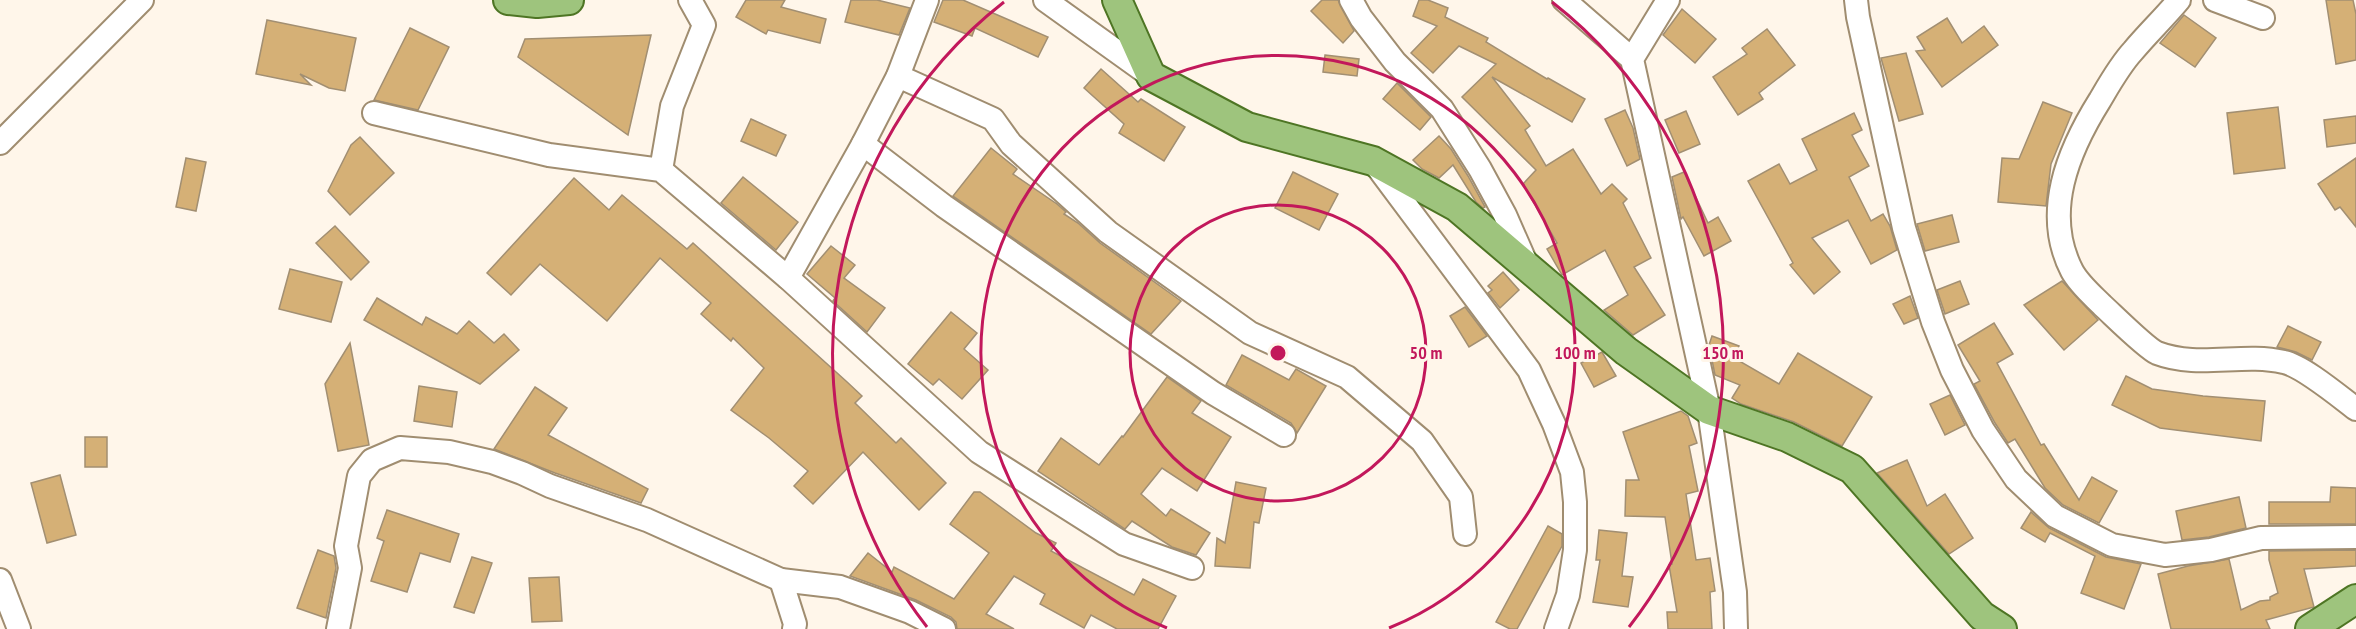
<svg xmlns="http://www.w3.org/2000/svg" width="2356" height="629" viewBox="0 0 2356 629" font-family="'PT Sans Narrow',sans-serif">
	<rect width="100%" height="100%" fill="#fff6ea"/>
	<g fill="#d5b076" stroke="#a28f72" stroke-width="1.5">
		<polygon points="746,0 785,0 781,7 826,19 820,43 768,30 766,34 736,17"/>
		<polygon points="851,0 877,0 910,8 899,35 845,22"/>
		<polygon points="943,0 963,0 1048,37 1038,57 975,28 972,36 934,22"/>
		<polygon points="1322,0 1338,0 1354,31 1343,43 1311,11"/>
		<polygon points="1419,0 1428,0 1448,8 1445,17 1488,38 1486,42 1547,79 1548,78 1585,99 1572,122 1492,77 1530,126 1525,130 1546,166 1573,149 1601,194 1612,184 1627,199 1623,203 1651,258 1634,267 1665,315 1633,335 1604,310 1628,295 1605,250 1562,275 1547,249 1557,243 1523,184 1536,170 1462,97 1496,64 1459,46 1433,73 1411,53 1437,26 1413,16"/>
		<polygon points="2326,0 2353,0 2356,14 2356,60 2336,64"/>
		<polygon points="1682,9 1716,39 1695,63 1663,35"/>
		<polygon points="2184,15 2216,38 2195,67 2160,43"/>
		<polygon points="1947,18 1962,43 1984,26 1998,45 1942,87 1916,51 1925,50 1917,37"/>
		<polygon points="267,20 356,38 345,91 329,88 300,74 311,85 256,74"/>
		<polygon points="410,28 449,47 418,110 374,100"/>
		<polygon points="1767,29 1795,65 1759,93 1763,99 1738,115 1713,77 1747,54 1742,48"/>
		<polygon points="651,35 628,135 518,57 525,39"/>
		<polygon points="1906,53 1923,114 1899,121 1881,58"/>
		<polygon points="1325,55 1359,59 1357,76 1323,72"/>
		<polygon points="1101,69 1138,102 1141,99 1185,127 1164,161 1119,133 1124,124 1084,88"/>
		<polygon points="1397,83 1431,117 1420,130 1383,99"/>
		<polygon points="2043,102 2072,113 2051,164 2046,206 1998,202 2002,158 2019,159"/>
		<polygon points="2278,107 2285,168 2234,174 2227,113"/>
		<polygon points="1625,110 1633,128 1640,159 1627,166 1605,119"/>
		<polygon points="1686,111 1700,144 1679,153 1665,120"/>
		<polygon points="1854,113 1862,130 1852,135 1869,166 1849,177 1871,221 1883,214 1890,226 1897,250 1871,264 1848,220 1812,238 1840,272 1814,294 1790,265 1793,263 1748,181 1779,164 1790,184 1817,170 1802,139"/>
		<polygon points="2356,116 2356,143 2327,147 2324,120"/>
		<polygon points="751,119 786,135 776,156 741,141"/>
		<polygon points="1439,136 1451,149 1468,176 1485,207 1483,208 1476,202 1453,165 1439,178 1422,169 1413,160"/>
		<polygon points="360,137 394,173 350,215 328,191 351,145"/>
		<polygon points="991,148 1017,169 1013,174 1057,204 1066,212 1064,214 1078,223 1100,243 1181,301 1151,334 953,196"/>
		<polygon points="186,158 206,162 196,211 176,207"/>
		<polygon points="2356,158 2356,227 2340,207 2335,210 2318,184"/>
		<polygon points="1293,172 1338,194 1319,230 1275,208"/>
		<polygon points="1684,172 1708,223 1718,217 1731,241 1704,256 1683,217 1681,219 1672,177"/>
		<polygon points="743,177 798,222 776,250 721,203"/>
		<polygon points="574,178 609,210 622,195 687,249 693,243 846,381 862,396 855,403 896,443 901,438 946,483 919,510 863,452 813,504 794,486 808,471 769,438 731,410 764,368 733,338 731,341 701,314 711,303 660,258 607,321 540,264 511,295 487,273"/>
		<polygon points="1952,215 1959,242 1925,251 1917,224"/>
		<polygon points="335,226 369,262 351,280 316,243"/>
		<polygon points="831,246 855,265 844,278 885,308 867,332 833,301 835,298 807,274"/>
		<polygon points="290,269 342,282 331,322 279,309"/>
		<polygon points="1503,272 1519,290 1500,308 1488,293 1492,290 1488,286"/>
		<polygon points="1960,281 1969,304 1945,314 1937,290"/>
		<polygon points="2062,281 2098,320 2064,350 2024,305"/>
		<polygon points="1910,296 1918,318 1904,324 1893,304"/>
		<polygon points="377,298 422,325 426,317 457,334 469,321 494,343 504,334 519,350 480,384 364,320"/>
		<polygon points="1465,307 1487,336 1469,347 1450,316"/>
		<polygon points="951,312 977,333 964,349 988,370 962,399 939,379 933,385 908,364"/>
		<polygon points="1994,323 2013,354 1997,363 2041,445 2044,444 2079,500 2092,477 2117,491 2099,523 2063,505 2045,488 2015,439 2008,443 1995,423 1974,384 1980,381 1958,345"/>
		<polygon points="2288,326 2321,342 2312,360 2296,352 2277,347"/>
		<polygon points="1712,336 1739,346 1734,358 1779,384 1798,353 1872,397 1842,446 1794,422 1741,404 1732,398 1740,385 1715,375 1709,345"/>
		<polygon points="350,343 369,445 338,451 325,384"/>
		<polygon points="1602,352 1616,376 1594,387 1581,363"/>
		<polygon points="1242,355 1289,380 1296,369 1326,386 1297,433 1291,423 1226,385"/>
		<polygon points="2126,376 2152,389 2203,396 2265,401 2261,441 2160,428 2112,405"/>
		<polygon points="1167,377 1201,401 1192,413 1231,437 1197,491 1162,468 1141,494 1166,516 1171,509 1210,533 1196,555 1172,547 1132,521 1125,529 1038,471 1061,438 1099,465 1122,436 1123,437"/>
		<polygon points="419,386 457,392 452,427 414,421"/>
		<polygon points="535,387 567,408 548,435 648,489 641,503 555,473 494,449"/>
		<polygon points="1950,395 1965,425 1945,435 1930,404"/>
		<polygon points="1681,411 1688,416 1697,443 1689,446 1698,491 1686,494 1696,560 1710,558 1715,591 1710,592 1712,629 1668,629 1667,612 1677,612 1669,565 1672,564 1665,517 1625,516 1626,480 1639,480 1623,432"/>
		<rect x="85" y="437" width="22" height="30"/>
		<polygon points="1907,460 1927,506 1945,494 1973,538 1949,554 1877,473"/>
		<polygon points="60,475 76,535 47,543 31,483"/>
		<polygon points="1236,482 1266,488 1259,523 1254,522 1250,568 1215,566 1217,538 1225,543"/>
		<polygon points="2331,487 2356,488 2356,524 2269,524 2269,502 2330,502"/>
		<polygon points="974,492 980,492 1036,533 1056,543 1051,551 1134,595 1143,579 1176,596 1158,629 1117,629 1091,615 1084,628 1040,604 1045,594 1014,576 986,614 1014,629 957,629 956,622 951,617 916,600 850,576 868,553 892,572 894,567 954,599 989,553 950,524"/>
		<polygon points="2239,497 2246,528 2209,537 2182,540 2176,511"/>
		<polygon points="387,510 459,534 450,562 420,553 407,592 371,581 384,541 377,538"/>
		<polygon points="2031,512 2049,528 2106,557 2141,564 2124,609 2081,593 2095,556 2050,533 2045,542 2021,528"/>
		<polygon points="1548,526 1562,534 1562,546 1517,629 1510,629 1496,622"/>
		<polygon points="1599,530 1627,533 1622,576 1633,577 1628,607 1593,602 1600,560 1596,560"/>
		<polygon points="318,550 334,556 336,568 326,618 297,608"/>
		<polygon points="2356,550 2356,566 2304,569 2314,607 2266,620 2270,629 2171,629 2158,574 2188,566 2229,559 2241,610 2260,601 2270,600 2270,597 2278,593 2269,560 2269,551"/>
		<polygon points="472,557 492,563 474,613 454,607"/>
		<polygon points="559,577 562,621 532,622 529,578"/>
	</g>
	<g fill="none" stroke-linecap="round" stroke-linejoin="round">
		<defs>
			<g id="minor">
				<polyline points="1045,0 1151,76"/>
				<polyline points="1351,0 1361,18 1395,62 1442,109 1480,169 1505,215 1527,265"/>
				<polyline points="1564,0 1632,59"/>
				<polyline points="1668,0 1632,59 1709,410 1735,592 1736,629"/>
				<polyline points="1856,0 1858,17 1904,228 1933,322 1952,370 1983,430 2016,479 2055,516 2112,545 2165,555 2211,550 2261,538 2356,537"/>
				<path d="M2179,0C2164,18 2148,33 2133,51C2120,65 2110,83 2100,100C2068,151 2042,213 2072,271C2079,284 2092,295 2102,305C2113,315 2146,348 2157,353C2199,369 2242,352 2284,362C2303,366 2340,397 2356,409"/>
				<polyline points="2215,0 2263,18"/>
				<polyline points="898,76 993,119 1011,144 1108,232 1250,333 1347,377 1422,441 1461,497 1465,534"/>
				<polyline points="374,113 549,155 661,170 788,278 979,452 1124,544 1192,568"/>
				<polyline points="0,143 142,0"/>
				<polyline points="863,144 944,206 1213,393 1284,435"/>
				<polyline points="1375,164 1529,370 1554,424 1572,472 1575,502 1575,550 1568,595 1556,629"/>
				<polyline points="661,170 672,106 704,25 690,0"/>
				<polyline points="788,278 863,144 898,76 927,0"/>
				<polyline points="0,580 19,629"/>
				<polyline points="781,580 795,624 794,629"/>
				<polyline points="338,629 350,568 346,546 359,476 372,460 400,448 449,452 492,462 522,473 550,486 647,520 781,580 840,587 910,612 944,629"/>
			</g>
			<g id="major">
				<polyline points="508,0 537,3 569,0"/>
				<polyline points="1117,0 1151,76 1247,127 1373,161 1457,207 1626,351 1709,410 1787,437 1852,469 1982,616 2002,629"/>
				<polyline points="2310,629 2356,599"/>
			</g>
		</defs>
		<use href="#minor" stroke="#a08d70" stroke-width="26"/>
		<use href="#major" stroke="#4e7524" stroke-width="32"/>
		<use href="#minor" stroke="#fff" stroke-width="22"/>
		<use href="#major" stroke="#9ec47d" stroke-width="28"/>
	</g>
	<g fill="none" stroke="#c2185b" stroke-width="3">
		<circle cx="1278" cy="353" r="148"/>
		<path d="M1167 628A297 297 0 1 1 1389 628"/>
		<path d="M927 627A445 445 0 0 1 1004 2M1552 2A445 445 0 0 1 1629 627"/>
	</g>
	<circle cx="1278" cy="353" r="9" fill="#c2185b" stroke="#fff6ea" stroke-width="3"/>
	<g font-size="18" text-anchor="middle" font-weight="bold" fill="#c2185b" stroke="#fff6ea" stroke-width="6" stroke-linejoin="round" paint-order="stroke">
		<text x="1426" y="359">50 m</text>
		<text x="1575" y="359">100 m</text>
		<text x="1723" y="359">150 m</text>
	</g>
</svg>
